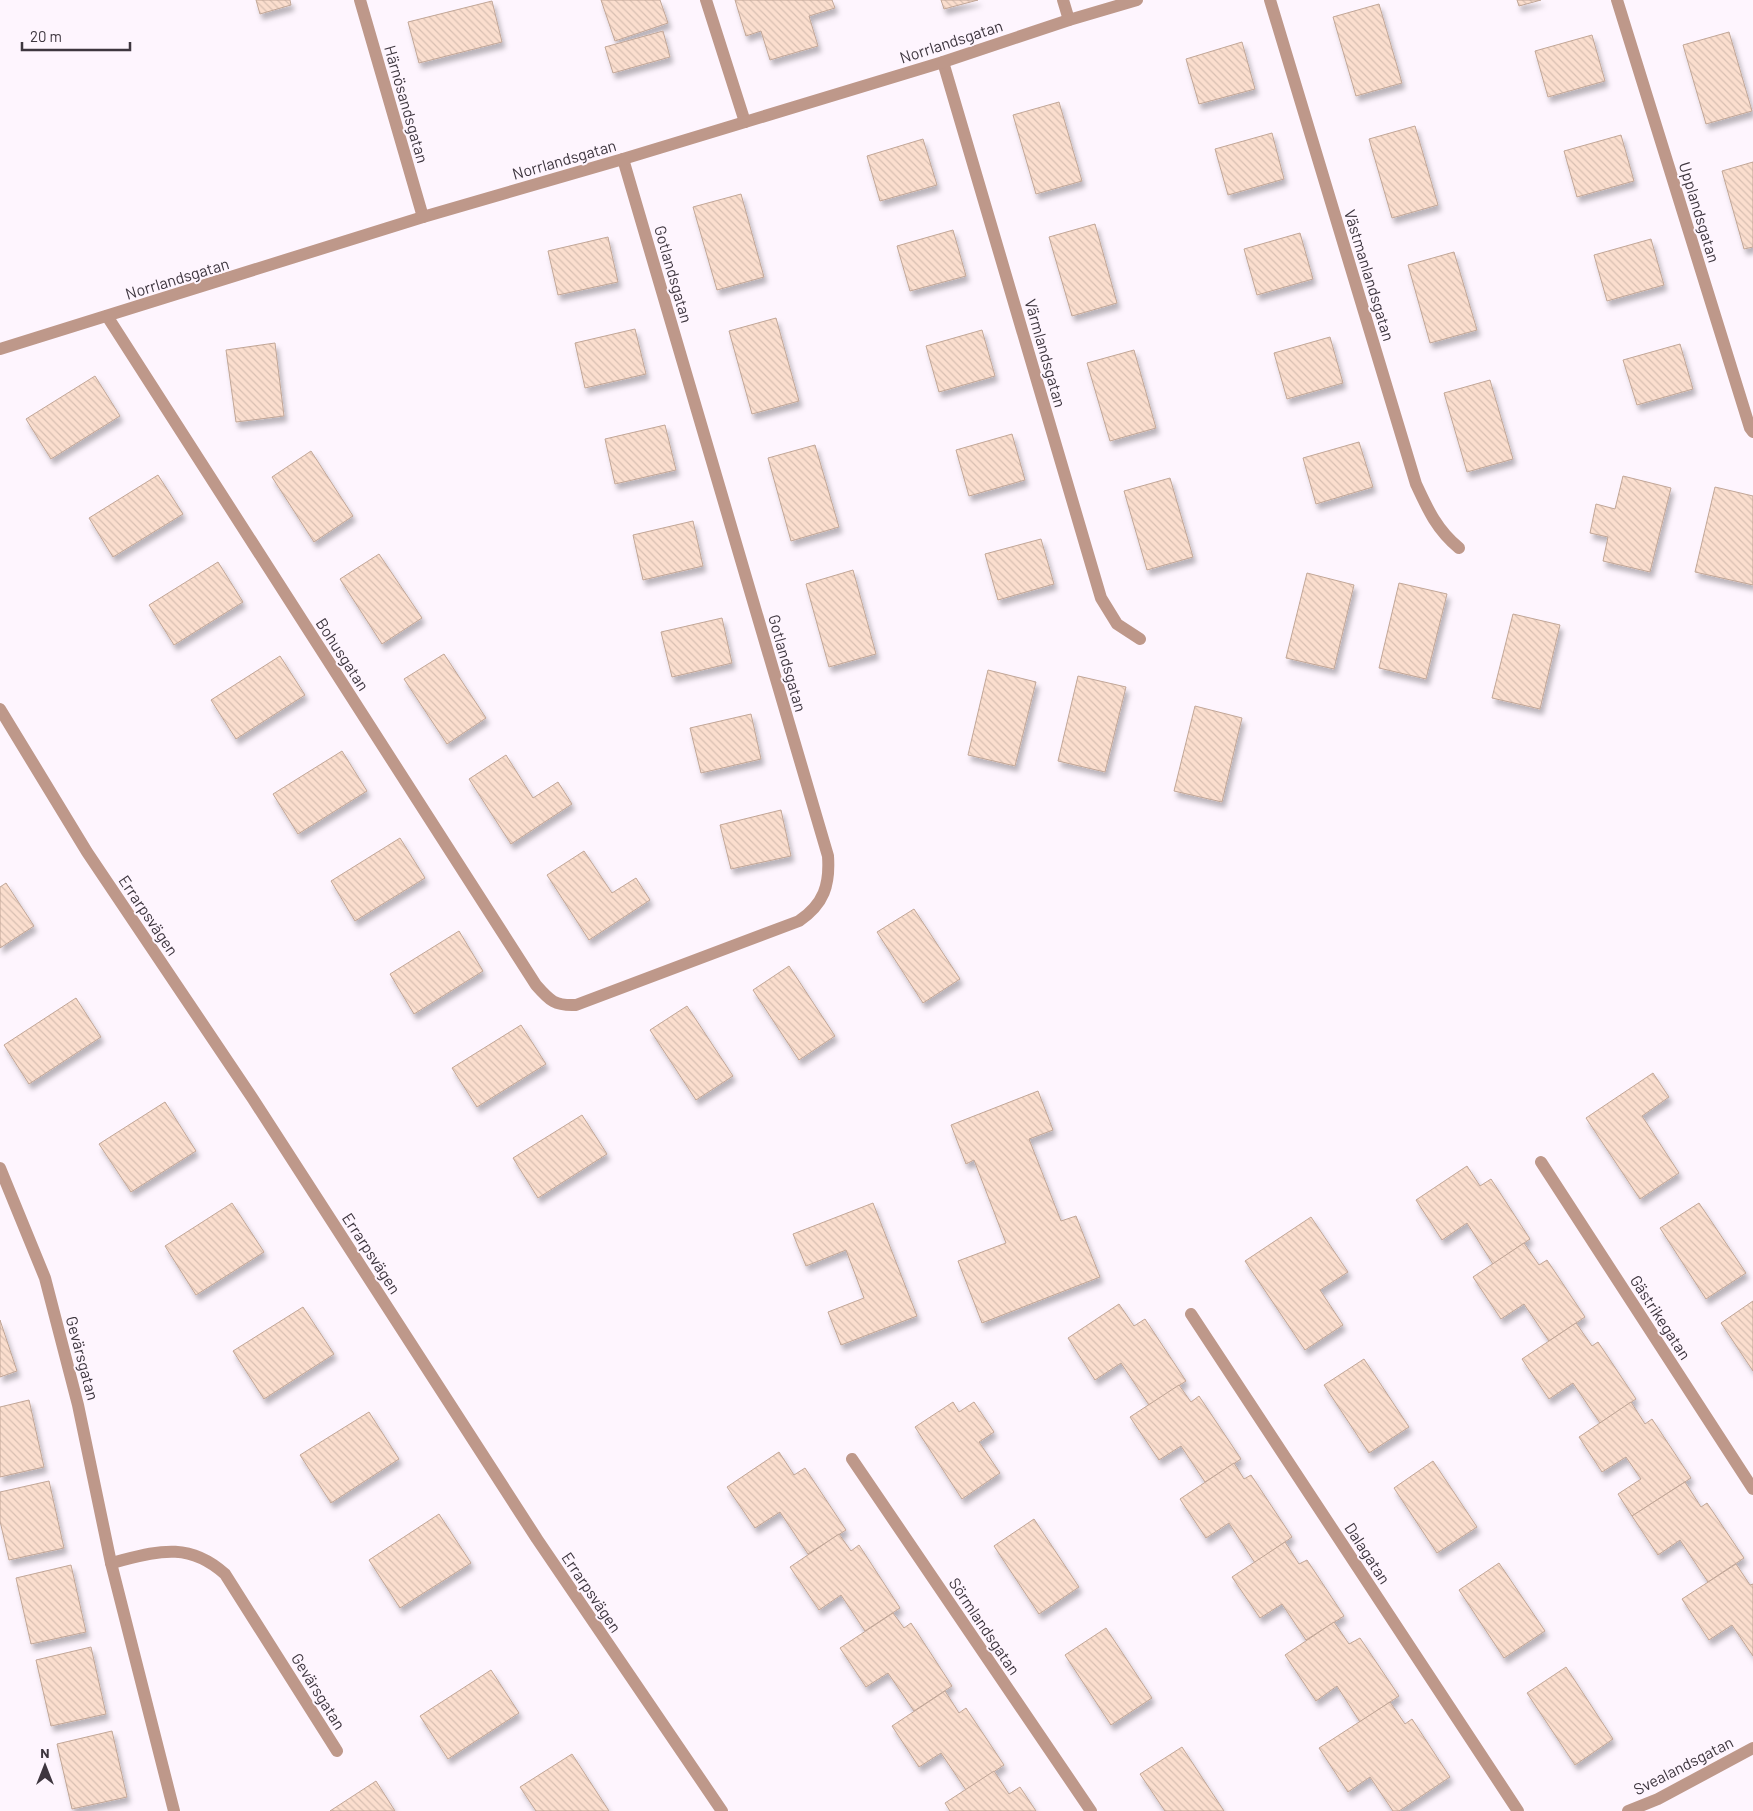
<svg xmlns="http://www.w3.org/2000/svg" width="1753" height="1811" viewBox="0 0 1753 1811" font-family="Barlow,sans-serif">
	<defs>
		<pattern id="building-back-hatch" width="6" height="6" patternUnits="userSpaceOnUse" patternTransform="scale(1.25)"><rect width="6" height="6" fill="#fbdece"/><path d="M-1 5l2 2M0 0l6 6M5-1l2 2" fill="none" stroke="#d8bfb2"/></pattern>
		<filter id="shadow"><feDropShadow dx="3" dy="5.5" stdDeviation="2.5" flood-color="#0004"/></filter>
	</defs>
	<rect width="100%" height="100%" fill="#fef5fe"/>
	<g fill="url(#building-back-hatch)" stroke="#c1a697" filter="url(#shadow)">
		<polygon points="256,0 290,0 291,5 260,14"/>
		<polygon points="601,0 660,0 668,23 615,41"/>
		<polygon points="735,0 832,0 835,8 809,16 818,46 770,60 761,31 746,36"/>
		<polygon points="941,0 978,0 944,9"/>
		<polygon points="1517,0 1541,0 1519,6"/>
		<polygon points="492,1 502,42 419,63 408,22"/>
		<polygon points="1379,4 1402,83 1356,96 1333,17"/>
		<polygon points="663,31 670,57 613,73 605,47"/>
		<polygon points="1729,32 1752,111 1706,124 1683,45"/>
		<polygon points="1592,35 1605,81 1548,97 1535,51"/>
		<polygon points="1242,42 1255,89 1199,104 1186,59"/>
		<polygon points="1059,102 1082,181 1036,194 1013,115"/>
		<polygon points="1415,126 1438,205 1392,218 1369,139"/>
		<polygon points="1272,133 1284,179 1228,195 1215,149"/>
		<polygon points="1621,135 1634,181 1577,197 1564,151"/>
		<polygon points="923,139 937,185 880,201 867,156"/>
		<polygon points="1753,162 1753,247 1744,249 1722,171"/>
		<polygon points="741,194 764,277 717,290 693,207"/>
		<polygon points="1095,224 1117,303 1072,316 1049,237"/>
		<polygon points="953,230 966,276 910,291 897,246"/>
		<polygon points="1300,233 1313,279 1257,295 1244,249"/>
		<polygon points="608,237 618,282 558,295 548,251"/>
		<polygon points="1651,239 1664,285 1607,301 1594,255"/>
		<polygon points="1454,252 1477,330 1430,343 1408,265"/>
		<polygon points="776,318 799,401 752,414 729,331"/>
		<polygon points="635,329 646,374 585,388 575,343"/>
		<polygon points="982,330 995,376 939,392 926,346"/>
		<polygon points="1330,337 1343,383 1287,399 1274,353"/>
		<polygon points="275,343 284,416 236,422 226,350"/>
		<polygon points="1680,344 1693,389 1637,405 1623,360"/>
		<polygon points="1134,350 1156,428 1110,441 1087,363"/>
		<polygon points="95,376 120,416 51,459 26,419"/>
		<polygon points="1490,380 1513,459 1467,472 1444,393"/>
		<polygon points="665,425 676,470 615,484 605,439"/>
		<polygon points="1012,434 1025,480 969,496 956,450"/>
		<polygon points="1359,442 1373,487 1316,504 1303,458"/>
		<polygon points="815,445 839,527 791,541 768,458"/>
		<polygon points="311,451 353,516 314,542 272,477"/>
		<polygon points="158,475 183,514 113,557 89,518"/>
		<polygon points="1623,476 1671,488 1650,572 1603,561 1608,537 1590,533 1596,504 1615,509"/>
		<polygon points="1170,478 1193,557 1147,570 1124,491"/>
		<polygon points="1715,487 1753,496 1753,585 1695,572"/>
		<polygon points="693,521 703,566 643,580 633,535"/>
		<polygon points="1041,539 1054,584 998,600 985,554"/>
		<polygon points="379,554 422,618 382,644 340,579"/>
		<polygon points="218,562 243,602 174,645 149,605"/>
		<polygon points="853,570 876,654 829,667 806,584"/>
		<polygon points="1307,573 1354,585 1334,669 1286,658"/>
		<polygon points="1399,583 1447,594 1426,679 1379,668"/>
		<polygon points="1513,614 1560,625 1540,709 1492,698"/>
		<polygon points="722,618 732,663 672,677 661,632"/>
		<polygon points="444,654 486,718 447,744 404,679"/>
		<polygon points="280,656 305,695 236,739 211,700"/>
		<polygon points="988,670 1036,682 1015,766 968,755"/>
		<polygon points="1078,676 1126,687 1105,772 1058,761"/>
		<polygon points="1195,706 1242,718 1222,802 1174,791"/>
		<polygon points="751,714 761,759 701,773 690,728"/>
		<polygon points="342,751 367,791 298,834 273,794"/>
		<polygon points="506,755 533,798 558,782 572,804 511,844 469,779"/>
		<polygon points="781,810 791,856 731,869 720,825"/>
		<polygon points="400,838 425,878 355,921 331,881"/>
		<polygon points="584,851 612,893 636,878 650,900 589,940 547,875"/>
		<polygon points="6,883 34,926 0,948 0,887"/>
		<polygon points="914,909 960,979 923,1003 877,932"/>
		<polygon points="459,931 483,971 414,1014 390,974"/>
		<polygon points="789,966 835,1036 799,1060 753,990"/>
		<polygon points="76,998 101,1037 29,1084 4,1045"/>
		<polygon points="687,1006 733,1076 696,1100 650,1030"/>
		<polygon points="521,1025 546,1064 477,1107 452,1068"/>
		<polygon points="1653,1073 1669,1097 1642,1116 1679,1173 1640,1199 1586,1118"/>
		<polygon points="1038,1091 1053,1130 1029,1139 1061,1221 1076,1216 1100,1277 982,1323 958,1261 1006,1243 974,1160 966,1164 951,1125"/>
		<polygon points="165,1102 196,1151 131,1192 99,1144"/>
		<polygon points="582,1115 607,1154 538,1198 513,1158"/>
		<polygon points="1467,1166 1480,1186 1491,1179 1530,1239 1493,1264 1467,1223 1442,1240 1416,1200"/>
		<polygon points="232,1203 264,1252 196,1295 165,1246"/>
		<polygon points="873,1203 917,1316 841,1345 828,1312 864,1298 846,1250 806,1266 793,1234"/>
		<polygon points="1699,1203 1746,1273 1706,1299 1660,1228"/>
		<polygon points="1311,1217 1348,1272 1320,1290 1343,1325 1305,1350 1245,1261"/>
		<polygon points="1524,1243 1539,1265 1547,1260 1585,1317 1549,1341 1524,1304 1501,1319 1473,1277"/>
		<polygon points="1753,1301 1753,1371 1721,1323"/>
		<polygon points="1119,1304 1134,1326 1145,1319 1186,1381 1149,1405 1121,1363 1095,1380 1068,1338"/>
		<polygon points="303,1307 334,1354 264,1399 233,1351"/>
		<polygon points="0,1320 17,1371 0,1377"/>
		<polygon points="1576,1323 1592,1346 1598,1342 1636,1399 1600,1423 1573,1383 1549,1399 1522,1359"/>
		<polygon points="1364,1359 1409,1427 1369,1453 1324,1385"/>
		<polygon points="1179,1385 1191,1402 1199,1396 1241,1459 1205,1482 1181,1446 1159,1460 1130,1417"/>
		<polygon points="29,1400 44,1467 0,1477 0,1407"/>
		<polygon points="953,1402 959,1412 974,1402 994,1432 979,1442 1000,1473 962,1499 915,1427"/>
		<polygon points="1631,1402 1645,1424 1652,1419 1691,1478 1632,1516 1618,1494 1641,1479 1626,1457 1602,1472 1579,1437"/>
		<polygon points="369,1412 399,1459 331,1503 300,1455"/>
		<polygon points="779,1452 794,1475 805,1468 846,1530 808,1554 780,1512 755,1528 727,1487"/>
		<polygon points="1433,1461 1477,1527 1437,1553 1394,1488"/>
		<polygon points="1234,1463 1244,1479 1251,1475 1292,1537 1255,1563 1229,1523 1206,1538 1180,1499"/>
		<polygon points="49,1481 64,1548 9,1560 0,1521 0,1492"/>
		<polygon points="1685,1482 1701,1507 1707,1503 1744,1558 1708,1582 1680,1540 1658,1555 1632,1516"/>
		<polygon points="439,1514 471,1563 400,1608 369,1560"/>
		<polygon points="1034,1519 1079,1587 1039,1614 994,1546"/>
		<polygon points="839,1534 851,1551 859,1545 900,1608 865,1631 841,1595 819,1610 790,1567"/>
		<polygon points="1285,1542 1299,1564 1307,1560 1344,1616 1306,1640 1282,1604 1260,1618 1232,1577"/>
		<polygon points="1499,1563 1545,1631 1504,1658 1459,1590"/>
		<polygon points="1736,1564 1750,1585 1753,1584 1753,1656 1732,1625 1709,1640 1682,1599"/>
		<polygon points="71,1565 86,1632 31,1644 16,1578"/>
		<polygon points="893,1613 904,1628 911,1623 952,1686 914,1711 888,1673 866,1687 840,1648"/>
		<polygon points="1334,1622 1349,1644 1360,1638 1399,1696 1360,1722 1337,1686 1316,1701 1285,1655"/>
		<polygon points="1106,1628 1152,1698 1111,1725 1065,1655"/>
		<polygon points="91,1647 106,1714 51,1726 36,1660"/>
		<polygon points="1566,1667 1613,1739 1575,1765 1527,1693"/>
		<polygon points="491,1670 519,1713 448,1759 420,1716"/>
		<polygon points="945,1691 959,1713 966,1708 1004,1765 966,1790 941,1753 919,1767 892,1726"/>
		<polygon points="1390,1702 1405,1724 1412,1719 1450,1777 1399,1811 1393,1811 1370,1777 1348,1792 1319,1748"/>
		<polygon points="112,1731 127,1797 72,1809 57,1744"/>
		<polygon points="1182,1747 1224,1811 1165,1811 1140,1774"/>
		<polygon points="572,1754 609,1811 536,1811 520,1787"/>
		<polygon points="994,1771 1009,1794 1020,1787 1036,1811 950,1811 945,1803"/>
		<polygon points="376,1781 395,1811 330,1811"/>
	</g>
	<g fill="none" stroke-linecap="round" stroke-linejoin="round">
		<g stroke="#be988a" stroke-width="12">
			<polyline points="360,0 423,217"/>
			<polyline points="706,0 745,122"/>
			<polyline points="1063,0 1069,20"/>
			<path d="M1270,0L1416,484C1428,510 1437,530 1459,548"/>
			<polyline points="1617,0 1750,428 1753,432"/>
			<polyline points="943,62 1101,598 1117,624 1140,639"/>
			<path d="M107,316L536,985C550,1001 555,1006 576,1005L799,921C824,904 830,885 828,856L623,159"/>
			<polyline points="0,349 423,217 623,159 943,62 1069,20 1137,0"/>
			<polyline points="0,709 87,852 253,1099 537,1539 722,1811"/>
			<polyline points="1541,1162 1753,1489"/>
			<polyline points="0,1168 45,1278 78,1405 111,1563 174,1811"/>
			<polyline points="1191,1314 1518,1811"/>
			<polyline points="852,1459 1091,1811"/>
			<path d="M111,1563C156,1552 187,1540 225,1574L337,1751"/>
			<polyline points="1628,1811 1658,1799 1753,1748"/>
		</g>
	</g>
	<g text-anchor="middle" dominant-baseline="central" stroke-width="4" stroke-linejoin="round" paint-order="stroke">
		<g font-size="16" fill="#3e363f" stroke="#fef5fe">
			<text transform="translate(951 41) rotate(-18)">Norrlandsgatan</text>
			<text transform="translate(407 104) rotate(74)">Härnösandsgatan</text>
			<text transform="translate(564 159) rotate(-16)">Norrlandsgatan</text>
			<text transform="translate(1700 212) rotate(73)">Upplandsgatan</text>
			<text transform="translate(674 274) rotate(74)">Gotlandsgatan</text>
			<text transform="translate(1370 275) rotate(73)">Västmanlandsgatan</text>
			<text transform="translate(177 278) rotate(-17)">Norrlandsgatan</text>
			<text transform="translate(1046 353) rotate(74)">Värmlandsgatan</text>
			<text transform="translate(343 654) rotate(57)">Bohusgatan</text>
			<text transform="translate(788 663) rotate(74)">Gotlandsgatan</text>
			<text transform="translate(149 915) rotate(56)">Errarpsvägen</text>
			<text transform="translate(372 1253) rotate(57)">Errarpsvägen</text>
			<text transform="translate(1661 1317) rotate(57)">Gästrikegatan</text>
			<text transform="translate(83 1358) rotate(75)">Gevärsgatan</text>
			<text transform="translate(1368 1553) rotate(57)">Dalagatan</text>
			<text transform="translate(592 1592) rotate(56)">Errarpsvägen</text>
			<text transform="translate(985 1626) rotate(56)">Sörmlandsgatan</text>
			<text transform="translate(319 1691) rotate(58)">Gevärsgatan</text>
			<text transform="translate(1683 1765) rotate(-27)">Svealandsgatan</text>
		</g>
	</g>
	<g transform="translate(45 1766)" stroke="#fef5fe" stroke-width="4" paint-order="stroke">
	<path d="M0-4L9 19L0 12L-9 19Z" fill="#3e363f"/>
	<text y="-8" font-size="14" font-weight="bold" text-anchor="middle" fill="#3e363f">N</text>
	</g>
	<path d="M22 42v8h108v-8" fill="none" stroke="#3e363f" stroke-width="2.5"/>
	<text x="30" y="42" font-size="15" fill="#3e363f" stroke="#fef5fe" stroke-width="4" paint-order="stroke">20 m</text>
</svg>
